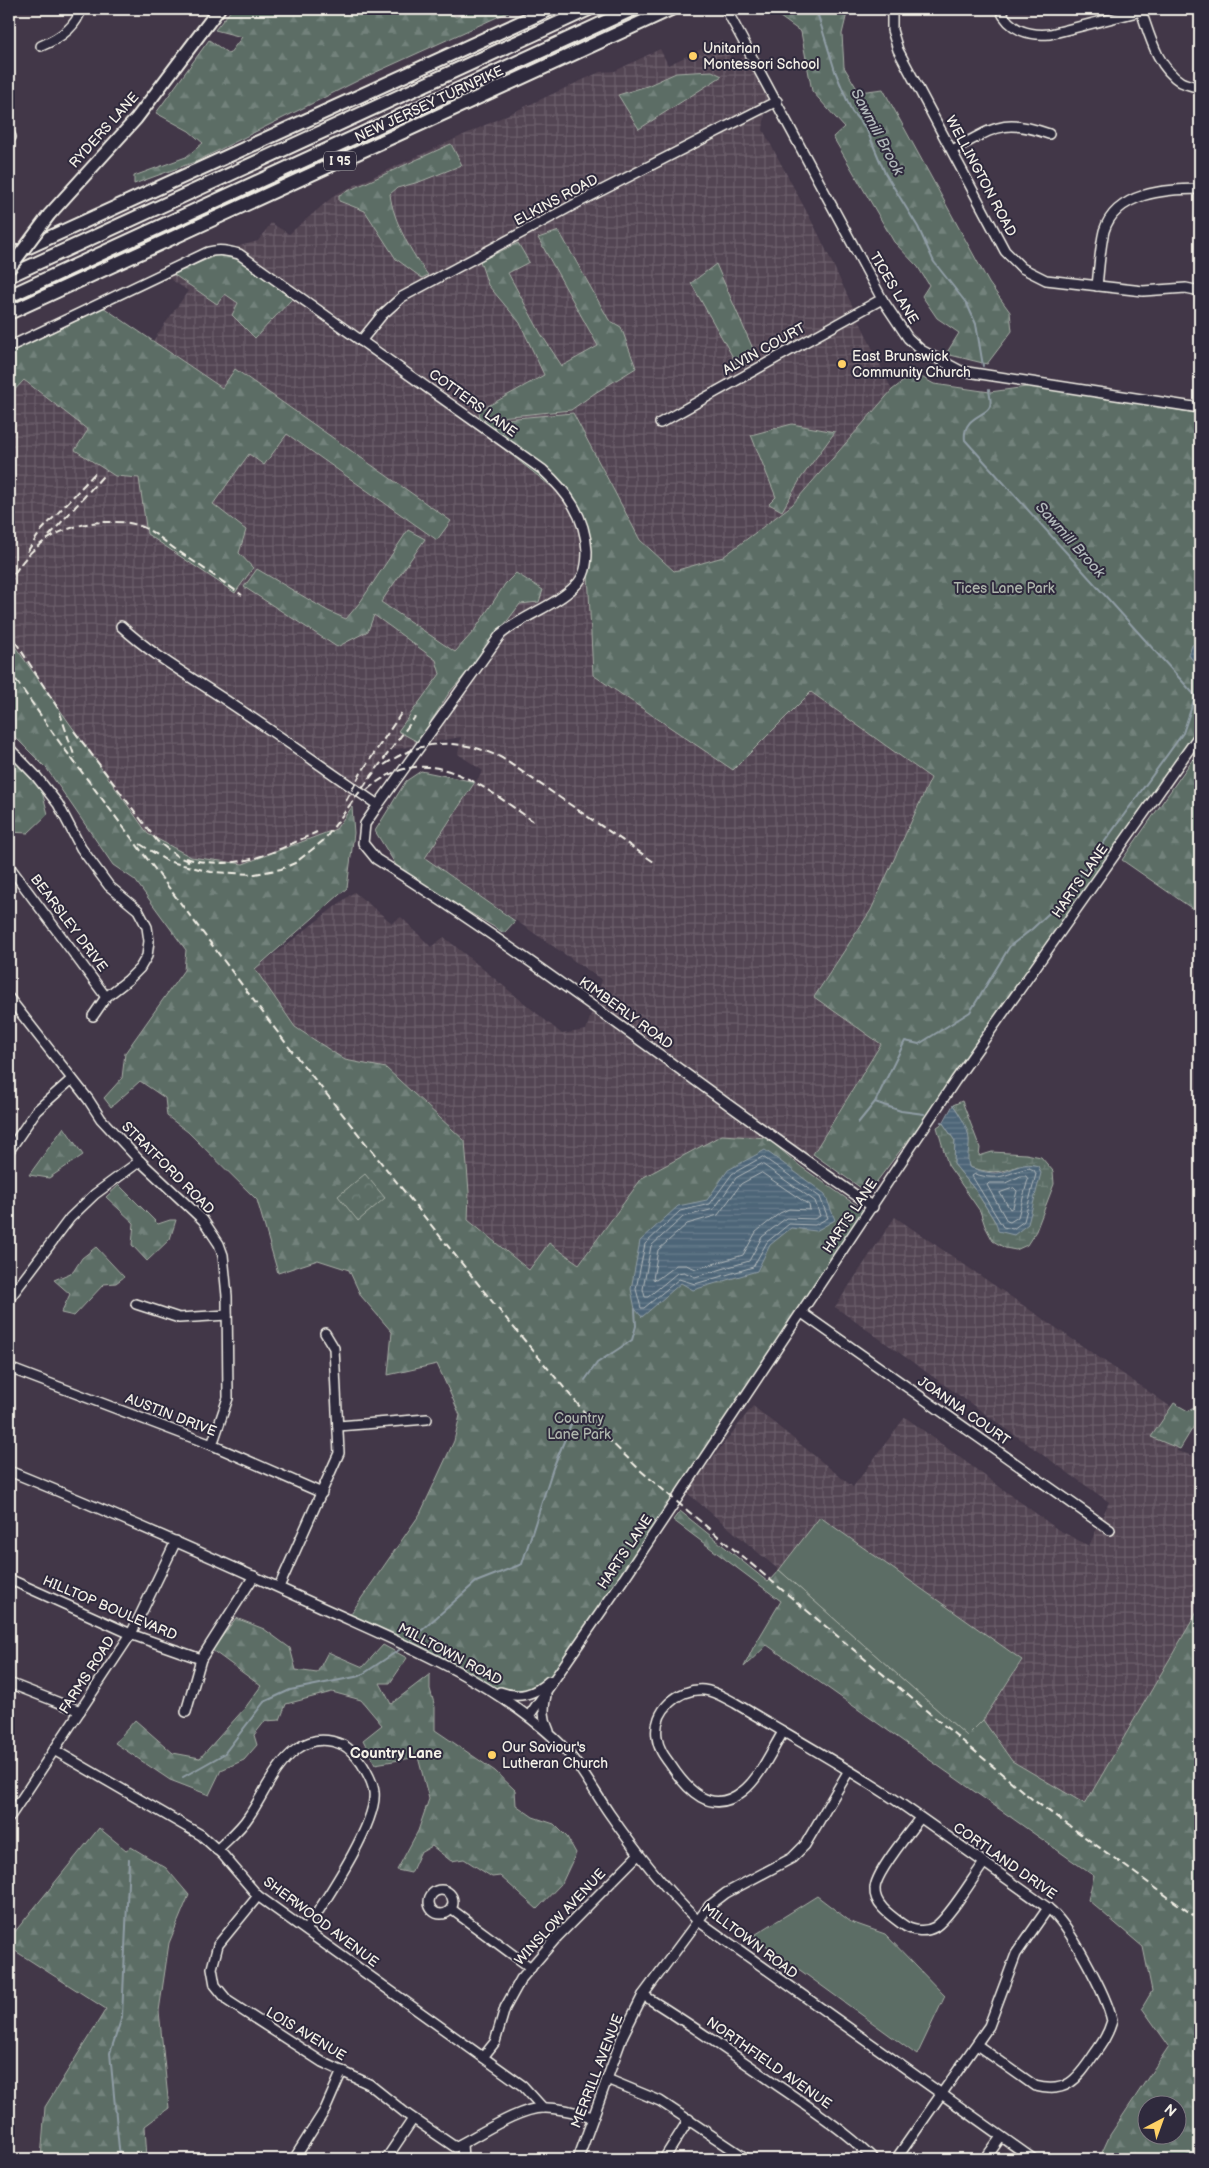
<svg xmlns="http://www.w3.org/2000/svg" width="1209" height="2168" viewBox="0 0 1209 2168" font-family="'Balsamiq Sans',sans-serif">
	<defs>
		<pattern id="industrial-grid" width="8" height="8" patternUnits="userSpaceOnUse" patternTransform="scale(1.25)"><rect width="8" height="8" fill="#524452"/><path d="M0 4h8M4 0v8" fill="none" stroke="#6c5f6b"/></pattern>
		<pattern id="forest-firs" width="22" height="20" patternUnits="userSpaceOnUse" patternTransform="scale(1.25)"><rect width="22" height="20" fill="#5b6d65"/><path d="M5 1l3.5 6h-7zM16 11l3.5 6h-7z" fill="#73827b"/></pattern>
		<pattern id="wetland-marsh" width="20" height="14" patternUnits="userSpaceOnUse" patternTransform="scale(1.25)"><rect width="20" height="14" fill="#5b6d65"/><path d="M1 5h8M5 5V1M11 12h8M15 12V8" fill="none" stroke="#73827b"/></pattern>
		<pattern id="park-crowns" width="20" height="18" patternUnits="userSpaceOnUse" patternTransform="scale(1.25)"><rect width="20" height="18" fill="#5b6d65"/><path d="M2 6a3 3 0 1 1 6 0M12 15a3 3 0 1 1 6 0" fill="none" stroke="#73827b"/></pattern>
		<pattern id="water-rules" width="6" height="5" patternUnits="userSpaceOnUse" patternTransform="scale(1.25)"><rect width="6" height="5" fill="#4e6578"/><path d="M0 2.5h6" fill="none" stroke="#687c8b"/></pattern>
	</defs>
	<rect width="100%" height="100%" fill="#423748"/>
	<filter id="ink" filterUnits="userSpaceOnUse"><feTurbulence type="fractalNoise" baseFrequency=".02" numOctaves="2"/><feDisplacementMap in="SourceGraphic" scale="10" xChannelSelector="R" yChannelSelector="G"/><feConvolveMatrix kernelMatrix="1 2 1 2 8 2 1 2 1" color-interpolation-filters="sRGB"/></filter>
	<g filter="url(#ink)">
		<g fill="url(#industrial-grid)">
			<polygon points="721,40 733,62 750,54 768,87 763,130 819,235 892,390 792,505 723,557 674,571 640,540 573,413 572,503 587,551 593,675 811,692 931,778 871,910 814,996 881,1044 806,1166 767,1138 642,1178 578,1264 530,1270 468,1220 469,1192 386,1069 345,1060 295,1027 255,969 354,892 392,923 401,917 431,947 444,937 562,1034 586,1030 602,980 425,858 483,771 458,754 461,737 391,750 336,829 243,864 191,857 148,834 9,638 9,596 15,577 9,571 9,396 24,379 89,430 75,450 115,476 139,478 143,496 239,553 213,504 249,454 287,434 437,540 450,521 236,370 222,388 153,341 188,291 165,275 211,254 258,241 271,223 289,234 336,194 600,72 615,71 660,49 668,65"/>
			<polygon points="895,1217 1184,1416 1177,1451 1200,1458 1200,1607 1085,1804 1012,1761 983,1720 1022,1661 820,1518 779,1570 686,1492 753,1406 853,1487 905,1417 1057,1529 1089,1546 1109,1502 835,1307"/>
		</g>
		<g fill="#5b6d65" stroke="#a8afa6">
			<polygon points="820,1517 1022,1660 983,1720 967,1736 779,1570"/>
			<polygon points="817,1896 851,1922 885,1934 945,1996 917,2055 753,1936"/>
		</g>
		<g fill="url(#forest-firs)" stroke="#a8afa6" fill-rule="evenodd">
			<polygon points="232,9 442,9 456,17 473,9 515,9 363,78 197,161 134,184 134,176 186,157 203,143 189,131 156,113 209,40 229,54 242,37 215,30"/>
			<polygon points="769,9 848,9 842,34 844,67 859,92 883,89 989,283 1010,312 1012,331 987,364 946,354 959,333 937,318 922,296 929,285 918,267 894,242 833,137 844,127 812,91 801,32"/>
			<polygon points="712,71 722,76 639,129 618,95 647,86 676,73"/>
			<path d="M451,144L462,165L419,182L397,188L390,194C393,221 412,254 428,275L422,278L396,259L365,211L339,201V195Z"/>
			<polygon points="559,231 609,320 621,327 636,368 595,393 571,410 480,419 479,411 544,375 520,323 488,285 480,261 518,243 529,262 508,273 541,334 562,366 598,346 538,238"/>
			<polygon points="217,255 241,260 292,299 255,338 232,315 238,303 225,294 217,304 173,274"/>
			<polygon points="716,264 757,358 739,368 691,283"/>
			<polygon points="100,305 222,388 235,369 451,521 437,540 287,434 264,465 249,454 213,504 246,530 239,553 253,568 235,593 147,534 139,478 115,476 75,450 88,430 24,380 9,396 9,347"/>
			<polygon points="914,373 934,384 990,392 1041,385 1200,414 1200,734 1037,970 868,1193 813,1154 881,1044 814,997 871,910 931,778 811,692 733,770 593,675 587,551 572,503 470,422 573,413 640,540 674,571 723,557 792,505 892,390"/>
			<polygon points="792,424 835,432 801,478 782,511 769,504 776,497 751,435"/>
			<polygon points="408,530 425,539 381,602 455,652 474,631 505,584 516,573 543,590 539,602 520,604 480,657 449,693 418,742 398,731 440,674 436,660 374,615 368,631 337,647 244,587 257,569 328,611 346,619 361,601"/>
			<polygon points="9,638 148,834 191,857 243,864 336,829 352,807 354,833 347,888 255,969 295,1027 345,1060 386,1068 465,1141 469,1192 468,1220 529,1270 549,1243 579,1264 642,1178 722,1135 767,1138 800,1166 863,1210 559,1673 526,1695 489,1688 347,1619 420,1514 454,1441 460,1415 437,1364 388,1375 392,1332 361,1296 349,1270 318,1260 278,1273 257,1200 188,1132 167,1116 165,1098 140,1081 111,1107 104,1098 122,1078 125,1053 184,970 186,950 135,880 113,865 47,769 9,731"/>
			<polygon points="1200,749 1200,914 1122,860"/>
			<polygon points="9,754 41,788 48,814 28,833 9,832"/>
			<polygon points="421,771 475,782 425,858 515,921 504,933 399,870 375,831 406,781"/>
			<polygon points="64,1127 83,1155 49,1178 29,1175"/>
			<polygon points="119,1185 158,1224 170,1220 176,1220 170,1239 147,1261 132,1245 134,1223 106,1197"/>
			<polygon points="96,1247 124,1277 116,1283 104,1284 74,1316 61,1313 70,1294 54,1280 73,1272 82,1258"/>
			<polygon points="1174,1403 1188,1411 1200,1405 1200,1416 1180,1449 1151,1437"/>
			<path d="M680,1511L768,1582L779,1570L967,1736L983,1720L1012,1761L1085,1804L1200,1607V2159H1099L1110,2135L1169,2046L1142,2008L1152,1991L1143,1947L1088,1900L1094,1876L767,1645L744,1667L753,1648L781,1601L673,1520ZM1146,2106H1176V2136H1146Z"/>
			<polygon points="236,1618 264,1629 290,1648 296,1670 317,1673 328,1652 363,1667 383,1645 407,1658 390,1683 380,1683 391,1704 430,1674 430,1689 435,1707 435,1730 495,1771 515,1790 516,1805 533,1817 554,1824 567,1837 576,1853 562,1883 537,1909 500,1876 492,1877 464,1859 451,1861 432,1846 420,1853 411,1873 397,1870 418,1831 429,1799 418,1757 375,1764 363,1740 382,1725 361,1700 332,1692 286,1704 280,1720 265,1721 254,1735 257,1745 244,1760 221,1770 209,1795 170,1780 115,1743 135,1720 173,1753 200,1758 245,1708 261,1686 212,1650"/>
			<polygon points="99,1828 126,1850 131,1847 166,1868 189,1895 169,1943 159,2011 169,2108 145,2126 147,2159 41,2159 45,2107 106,2009 9,1947 9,1939"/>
		</g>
		<path fill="url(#wetland-marsh)" stroke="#a8afa6" d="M962,1101L980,1148L979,1156L992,1152L1026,1154L1041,1157L1053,1171L1054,1184L1036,1231L1027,1245L1016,1250L1005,1248L993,1241L985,1226L980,1211L948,1165L937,1127L943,1123L955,1141L954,1164L976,1191L996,1223L1018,1166C1000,1174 988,1173 969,1167L966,1156L969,1140L958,1112L953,1105Z"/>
		<polygon fill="url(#park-crowns)" stroke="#a8afa6" points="365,1174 385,1198 358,1221 338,1196"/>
		<g fill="url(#water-rules)" stroke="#909da5">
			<polygon points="1200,644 1200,671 1189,655 1192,645"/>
			<path d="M953,1105C960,1115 968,1127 969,1139C970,1150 966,1154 969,1167C980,1171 993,1175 1004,1172C1017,1168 1024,1161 1038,1166L1041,1173L1028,1224L1014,1235L998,1231L996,1223L976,1191L954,1164L955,1141L943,1123Z"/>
			<polygon points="765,1150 825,1194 835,1220 816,1231 791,1228 770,1245 757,1271 693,1290 681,1283 642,1317 635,1309 631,1289 640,1241 678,1206 707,1200 728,1170"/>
		</g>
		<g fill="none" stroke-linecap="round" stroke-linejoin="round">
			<g stroke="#b2b9bb" stroke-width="1">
				<polygon points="763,1157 820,1197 828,1218 815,1225 789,1224 767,1242 753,1267 695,1284 679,1279 644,1308 641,1308 636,1289 645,1244 680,1211 710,1204 732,1174"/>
				<polygon points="762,1164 815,1201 820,1216 814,1219 786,1218 762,1237 749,1261 695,1277 684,1272 677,1273 648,1297 645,1297 643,1289 651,1246 683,1217 714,1209 736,1178"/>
				<path d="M1029,1168L1034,1170L1036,1174L1024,1221L1013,1229L1003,1227L972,1176L975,1174C1001,1182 1006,1173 1029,1168Z"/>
				<polygon points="762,1173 809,1205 810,1210 789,1209 780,1213 756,1232 743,1255 696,1269 686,1265 676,1265 656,1280 653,1279 658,1250 687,1224 718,1215 741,1184"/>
				<polygon points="1021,1176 1026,1176 1028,1179 1018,1217 1010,1222 1007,1221 987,1185 989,1183 1005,1183"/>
				<polygon points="1014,1188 1017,1191 1013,1207 1010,1209 1000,1193"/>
			</g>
			<g stroke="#909da5" stroke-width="2">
				<polyline points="816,9 835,71 852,112 866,128 885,173 918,227 934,262 967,304 976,324 983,366"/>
				<path d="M989,389C989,394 992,401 990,406C988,416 962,416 965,440L1200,701"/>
				<polyline points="924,1114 901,1111 875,1102 905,1041 919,1044 970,1012 1010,946 1032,929 1061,902 1183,733 1195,697"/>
				<polyline points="941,1122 943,1123"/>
				<polyline points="858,1123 875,1102"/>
				<polyline points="585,1380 597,1363 632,1340 636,1326 635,1309"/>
				<polyline points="411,1640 476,1582 522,1564 553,1468 572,1422"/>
				<polyline points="183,1777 224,1754 264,1702 290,1690 360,1676 399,1650"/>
				<polyline points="120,2159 110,2053 122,2017 129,1859"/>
			</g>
			<defs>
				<g id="minor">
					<polyline points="726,9 882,299 908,338 921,350 961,371 1200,408"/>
					<polyline points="892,9 892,30 898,50 1005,251 1022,268 1046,280 1143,291 1186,288 1200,291"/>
					<path d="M1000,9C1009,30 1029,36 1050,34L1149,9"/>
					<path d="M1141,11C1150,36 1157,67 1181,82C1187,85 1194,86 1200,88"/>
					<path d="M41,46C58,39 76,28 81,9"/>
					<polyline points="9,133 11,137"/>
					<path d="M952,150C994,129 1001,117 1049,134"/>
					<path d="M1097,286C1099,268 1100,248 1104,231C1116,192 1166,189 1200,189"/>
					<polyline points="361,341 382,315 402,297 579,202 777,101"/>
					<path d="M9,347L208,252C220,249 228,251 239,254L543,470C568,493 585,516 587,551C587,565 585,577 575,586C555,606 524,615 501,634L378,805L365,824L363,843L376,859C548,966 706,1093 873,1207"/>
					<polyline points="660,423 882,299"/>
					<path d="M121,626C153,656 193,678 230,703C280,736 328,771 378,805"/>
					<polyline points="9,748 36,776 58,804 81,848 109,886 138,910 147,927 149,941 147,956 140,968 128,980 106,997 93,1016"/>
					<polyline points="9,866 106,997"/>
					<polyline points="9,998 88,1099 101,1119 140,1161 203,1220 219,1244 223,1255 227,1296 228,1398 212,1445"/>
					<polyline points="9,1151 36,1111 72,1079"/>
					<polyline points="9,1299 70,1218 95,1194 140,1161"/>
					<polyline points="136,1304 179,1318 227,1315"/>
					<polyline points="802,1313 1110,1530"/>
					<polyline points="9,1368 212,1445 322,1493"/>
					<polyline points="338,1426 427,1419"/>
					<path d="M9,1471C113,1513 216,1559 319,1606C400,1643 487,1677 554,1738C576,1758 592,1788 609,1813C636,1852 663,1887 697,1920L1033,2159"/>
					<polyline points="9,1579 133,1635 201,1659"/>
					<polyline points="279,1587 339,1453 334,1348 325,1333"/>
					<polyline points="9,1683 80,1711"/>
					<path d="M500,1692C519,1699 534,1695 549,1681"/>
					<path d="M546,1695C543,1709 543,1719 549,1731"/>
					<polyline points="186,1712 201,1659 254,1576"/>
					<polyline points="529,1716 625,1577 955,1081 1200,734"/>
					<path d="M783,1732C772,1750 759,1779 743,1791C711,1817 687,1790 670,1764C664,1756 658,1748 657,1737C653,1711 678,1688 704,1690C715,1691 725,1698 735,1703C788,1735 843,1765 894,1799C946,1835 997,1872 1048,1908C1069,1924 1107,1996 1112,2021C1108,2035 1101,2045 1093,2056C1077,2080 1066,2094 1035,2086L977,2045"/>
					<polyline points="54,1750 201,1835 223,1855 258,1896 523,2086 543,2108"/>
					<polyline points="9,1818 131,1634 176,1541"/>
					<path d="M920,1818C909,1833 875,1873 875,1889C874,1905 891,1916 902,1924C911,1931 925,1933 935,1927C950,1917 972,1879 984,1863"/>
					<path d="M217,1850C228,1839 241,1829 249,1816C264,1794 275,1765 297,1749C312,1738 327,1738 343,1745C351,1749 357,1757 362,1764C367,1772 373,1782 374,1792C378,1823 324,1902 306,1930"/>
					<circle cx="441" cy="1902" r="12"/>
					<path d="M258,1896L218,1945L212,1968L215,1985L228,2001L322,2062L369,2084L408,2115L455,2147C478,2136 518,2108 543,2108C559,2107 577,2113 593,2117"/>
					<polyline points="451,1909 531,1968"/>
					<path d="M643,1995C689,2023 733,2054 777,2085C811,2108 845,2131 874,2159"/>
					<polyline points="483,2057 495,2042 505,2008 521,1979 557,1937 638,1855"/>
					<polyline points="607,2079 660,2101 747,2159"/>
					<polyline points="462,2144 463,2159"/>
					<polyline points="294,2159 325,2110 342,2071"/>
					<polyline points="386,2159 413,2119"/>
					<polyline points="578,2159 623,2035 643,1995 709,1906 726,1893 792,1858 805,1845 848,1772"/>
					<polyline points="664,2159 689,2119"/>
					<polyline points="896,2159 989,2026 1016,1954 1048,1908"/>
					<polyline points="985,2159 1001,2137"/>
				</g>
				<polyline id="major" points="49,215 136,119 219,9"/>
				<g id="highway">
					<polyline points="9,256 550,9"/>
					<polyline points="9,276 589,9"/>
					<polyline points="9,296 633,9"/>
					<polyline points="9,313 671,9"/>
				</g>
			</defs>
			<use href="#minor" stroke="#f4f1e8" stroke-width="12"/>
			<use href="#major" stroke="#f4f1e8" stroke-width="15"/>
			<use href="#highway" stroke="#f4f1e8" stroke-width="16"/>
			<use href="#minor" stroke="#2f2a3d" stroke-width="9"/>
			<use href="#major" stroke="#2f2a3d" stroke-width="11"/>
			<use href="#highway" stroke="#2f2a3d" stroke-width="12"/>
			<g stroke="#f4f1e8" stroke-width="2" stroke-dasharray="8 4" stroke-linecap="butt">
				<polyline points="49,536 103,476"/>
				<polyline points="27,552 41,531 97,471"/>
				<path d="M9,585C25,545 67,521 110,522C119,522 131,522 140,526C153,531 164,541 175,549C198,564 220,580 242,595"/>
				<polyline points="15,641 59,710 75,758"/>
				<polyline points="9,670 60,743 288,1046 495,1305 601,1432 640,1470 676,1501 1032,1799 1200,1920"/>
				<polyline points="74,731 157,841 178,857 191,862"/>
				<path d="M384,765C423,738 460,738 502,758L654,862"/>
				<path d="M367,790C427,737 482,786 533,821"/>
				<polyline points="346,801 361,773 402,712"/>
				<polyline points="140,844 167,861 211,872 255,874 281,869 295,863 324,840 415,717"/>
				<path d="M185,858C239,872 269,854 317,832"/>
			</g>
			<defs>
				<polyline id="major-bridge" points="9,269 49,215"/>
			</defs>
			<use href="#major-bridge" stroke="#f4f1e8" stroke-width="15" stroke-linecap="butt"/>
			<use href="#major-bridge" stroke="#2f2a3d" stroke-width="11"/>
		</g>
	</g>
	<g fill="#ffd166" stroke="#2f2a3d" stroke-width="2">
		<circle cx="693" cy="56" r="5"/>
		<circle cx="842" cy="364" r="5"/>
		<circle cx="492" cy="1755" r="5"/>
	</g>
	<g text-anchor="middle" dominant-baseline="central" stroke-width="4" stroke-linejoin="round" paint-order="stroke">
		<rect fill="#2f2a3d" stroke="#b9b5b5" stroke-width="1" x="324" y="151.5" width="32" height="19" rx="4"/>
		<g font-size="12" font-weight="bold" fill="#f4f1e8">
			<text x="340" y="161">I 95</text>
		</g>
		<g font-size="14" fill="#f4f1e8" stroke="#2f2a3d" text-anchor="start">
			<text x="703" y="48">Unitarian<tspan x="703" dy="16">Montessori School</tspan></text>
			<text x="852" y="356">East Brunswick<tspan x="852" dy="16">Community Church</tspan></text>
			<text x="502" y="1747">Our Saviour's<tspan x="502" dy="16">Lutheran Church</tspan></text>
		</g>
		<g font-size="14" fill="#f4f1e8" stroke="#2f2a3d">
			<text transform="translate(429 104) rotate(-25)">NEW JERSEY TURNPIKE</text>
			<text transform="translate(104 130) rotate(-48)">RYDERS LANE</text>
			<text transform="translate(981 176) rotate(62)">WELLINGTON ROAD</text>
			<text transform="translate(556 200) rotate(-28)">ELKINS ROAD</text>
			<text transform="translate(894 288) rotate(59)">TICES LANE</text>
			<text transform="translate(764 349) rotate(-29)">ALVIN COURT</text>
			<text transform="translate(473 403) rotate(36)">COTTERS LANE</text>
			<text transform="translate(1080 881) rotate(-55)">HARTS LANE</text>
			<text transform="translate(69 923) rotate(53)">BEARSLEY DRIVE</text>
			<text transform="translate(626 1013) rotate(36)">KIMBERLY ROAD</text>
			<text transform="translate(168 1168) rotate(45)">STRATFORD ROAD</text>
			<text transform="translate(850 1216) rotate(-56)">HARTS LANE</text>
			<text transform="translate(964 1411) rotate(35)">JOANNA COURT</text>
			<text transform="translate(171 1415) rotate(21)">AUSTIN DRIVE</text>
			<text transform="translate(625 1552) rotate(-56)">HARTS LANE</text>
			<text transform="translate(110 1608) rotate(23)">HILLTOP BOULEVARD</text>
			<text transform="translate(450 1654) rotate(28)">MILLTOWN ROAD</text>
			<text transform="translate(87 1675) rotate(-57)">FARMS ROAD</text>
			<text transform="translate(1005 1861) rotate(35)">CORTLAND DRIVE</text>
			<text transform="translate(560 1917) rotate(-47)">WINSLOW AVENUE</text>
			<text transform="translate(321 1922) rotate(37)">SHERWOOD AVENUE</text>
			<text transform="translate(750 1941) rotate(37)">MILLTOWN ROAD</text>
			<text transform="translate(306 2034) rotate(31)">LOIS AVENUE</text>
			<text transform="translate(769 2063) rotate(35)">NORTHFIELD AVENUE</text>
			<text transform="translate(597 2071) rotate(-69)">MERRILL AVENUE</text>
		</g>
		<g font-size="14" fill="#afb6ad" stroke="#2f2a3d">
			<text x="1004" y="588">Tices Lane Park</text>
			<text x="579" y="1418">Country<tspan x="579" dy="16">Lane Park</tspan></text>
		</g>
		<g font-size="15" font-style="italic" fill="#b2b9bb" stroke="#2f2a3d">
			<text transform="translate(877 132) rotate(62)">Sawmill Brook</text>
			<text transform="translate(1070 540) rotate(48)">Sawmill Brook</text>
		</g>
		<g font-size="15" font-weight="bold" fill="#f4f1e8" stroke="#2f2a3d">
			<text x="396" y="1753">Country Lane</text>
		</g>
	</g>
	<rect width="1209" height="2168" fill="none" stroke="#2f2a3d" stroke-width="30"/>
	<rect x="15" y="15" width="1179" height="2138" fill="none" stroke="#f4f1e8" stroke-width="2" filter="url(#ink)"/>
	<g transform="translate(1162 2120) rotate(41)"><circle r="24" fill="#2f2a3d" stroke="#7e7a81"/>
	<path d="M0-4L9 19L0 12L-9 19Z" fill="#ffd166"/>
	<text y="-8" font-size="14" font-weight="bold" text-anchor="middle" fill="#f4f1e8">N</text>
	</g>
</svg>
